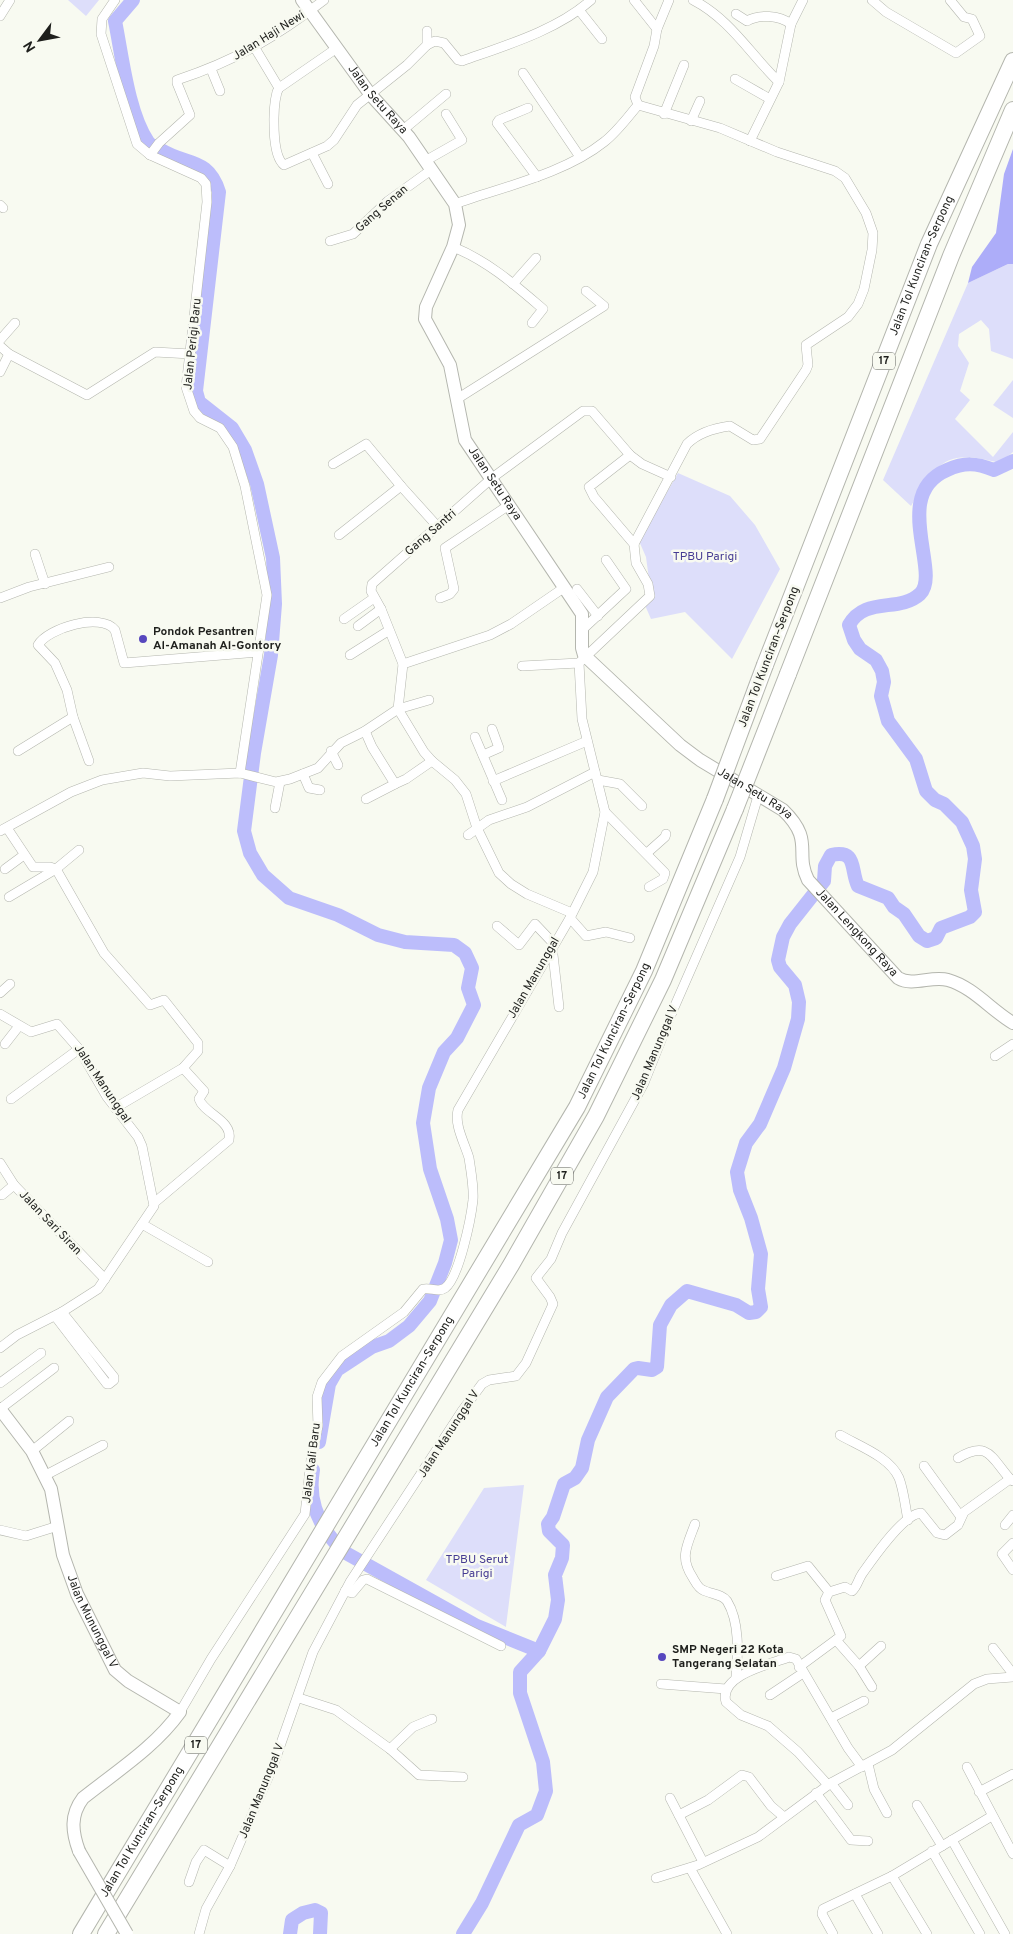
<svg xmlns="http://www.w3.org/2000/svg" width="1013" height="1934" viewBox="0 0 1013 1934" font-family="Overpass,sans-serif">
	<rect width="100%" height="100%" fill="#f8faf1"/>
	<g fill="#dddefa">
		<polygon points="68,0 99,0 86,16"/>
		<path d="M1008,264H1013V359L991,351L989,329L981,320L959,334L958,346L969,363L960,391L970,400L955,419L993,457L1013,432V452L999,463C945,448 937,463 911,506L883,480L968,283Z"/>
		<polygon points="1013,380 1013,418 993,405"/>
		<polygon points="678,473 730,496 755,525 780,569 732,659 685,612 651,619 644,603 651,594 646,557 639,541"/>
		<polygon points="524,1485 506,1626 506,1627 426,1580 484,1488"/>
	</g>
	<polygon fill="#adadf9" points="1013,149 1013,264 1008,264 968,283 972,267 996,233 1004,174"/>
	<g fill="none" stroke-linecap="round" stroke-linejoin="round">
		<g stroke="#bcbdfb" stroke-width="14">
			<path d="M133,0L115,21C122,55 128,113 148,142C151,146 157,148 161,150C187,166 208,157 219,192L196,391L199,402L232,428L245,450L257,484L273,558L275,604L271,655L254,753L244,831L250,853L263,875L289,898L338,915L378,935L405,942L454,945L465,953L472,968L468,988L474,1005L457,1038L444,1052L429,1088L423,1123L430,1169L447,1219L451,1240L445,1263L430,1301L409,1326L389,1341L372,1347L337,1370L329,1384L319,1442"/>
			<path d="M313,1470C307,1503 321,1530 344,1552L477,1626L539,1651L520,1672V1693L543,1762L546,1791L537,1815L519,1825L482,1903L463,1934"/>
			<path d="M539,1651L555,1619L558,1600L555,1575L562,1558L563,1545L549,1531L548,1524L553,1517L564,1484L575,1478L582,1468L588,1440L607,1397L634,1369L638,1368L652,1370L657,1367L660,1325L671,1305L687,1291L736,1305L749,1313L756,1312L761,1307L758,1289L761,1254L751,1218L740,1190L737,1172L746,1143L760,1124L784,1068L798,1019L799,1002L795,985L780,967L778,960L783,937L790,924L824,881L825,866L831,855C858,849 850,870 858,886L888,898L894,907L904,914L919,936L927,941L936,938L941,928L970,917L975,912L971,890L975,859L973,846L962,822L944,804L935,800L926,791L916,759L888,721L881,696L884,682L882,671L876,660L860,649L854,640L849,625C865,596 899,613 920,594C942,573 890,494 947,470C965,462 976,463 994,470L1013,461"/>
			<polyline points="290,1934 292,1920 303,1913 315,1910 321,1913 320,1934"/>
		</g>
		<defs>
			<g id="street">
				<polyline points="115,0 102,19 101,34 137,144 150,155 201,178 206,184 207,202 186,387 194,411 200,418 220,428 233,447 245,486 267,595 240,773"/>
				<polyline points="634,0 657,29"/>
				<path d="M693,0C730,19 750,54 779,82"/>
				<polyline points="872,0 886,12 956,53 980,36 972,19 964,17 950,0"/>
				<polyline points="579,10 602,39"/>
				<path d="M736,14L747,21C759,14 779,15 791,24"/>
				<polyline points="0,16 10,0"/>
				<path d="M427,45L435,41L444,43L458,60L462,61C504,46 558,30 591,0"/>
				<polyline points="255,48 279,88"/>
				<path d="M337,48L279,88L277,92C273,107 271,155 284,165L327,146L334,140L357,105L407,65L427,45V31"/>
				<polyline points="211,69 220,91"/>
				<polyline points="523,73 580,157"/>
				<polyline points="735,79 770,99"/>
				<polyline points="638,105 635,97 654,46 657,29 669,0"/>
				<polyline points="528,108 499,120 497,123 537,177"/>
				<polyline points="664,114 684,65"/>
				<polyline points="691,121 700,101"/>
				<polyline points="403,130 446,94"/>
				<polyline points="750,141 779,82 791,24 803,0"/>
				<polyline points="312,153 328,184"/>
				<path d="M150,155L159,143L190,115L177,83V80C235,61 276,37 324,0"/>
				<polyline points="425,161 462,140 446,114"/>
				<path d="M455,204C502,187 564,174 604,142C617,132 627,118 638,105"/>
				<polyline points="0,205 3,208"/>
				<polyline points="330,241 353,234 388,201 431,170"/>
				<path d="M453,247C488,261 515,285 543,309L532,323"/>
				<polyline points="513,284 536,258"/>
				<polyline points="0,340 15,323"/>
				<polyline points="0,346 9,354 87,395 155,352 191,354"/>
				<polyline points="0,372 9,354"/>
				<polyline points="457,399 604,306 586,291"/>
				<polyline points="333,464 366,444 401,486"/>
				<polyline points="339,535 401,486 438,527"/>
				<path d="M634,544L687,444C698,433 715,428 730,426L753,440L760,439L806,370L808,365L806,345L848,317L858,304L864,289L872,250L873,233L866,213L845,178L835,171L777,152L720,128L638,105"/>
				<polyline points="35,554 45,584"/>
				<polyline points="577,589 598,616"/>
				<polyline points="0,598 29,587 109,567"/>
				<polyline points="440,598 450,594 454,589 445,548 509,505"/>
				<polyline points="344,619 374,598"/>
				<polyline points="358,626 381,609"/>
				<polyline points="583,629 626,589 606,560"/>
				<polyline points="350,655 388,631"/>
				<polyline points="403,664 381,609 371,591 372,584 492,478 583,411 592,411 630,455 642,464 671,477"/>
				<polyline points="522,666 579,663"/>
				<polyline points="429,700 398,709 424,752 432,761"/>
				<polyline points="73,717 89,761"/>
				<polyline points="365,731 372,747 395,784 406,779 432,761 455,780 466,794 477,828 499,873 511,884 527,894 572,913"/>
				<polyline points="475,737 502,800"/>
				<path d="M18,751L73,717L67,690L55,663L38,645C48,628 101,612 115,630L124,663L258,652"/>
				<polyline points="331,751 338,765"/>
				<polyline points="483,755 499,748 492,729"/>
				<polyline points="303,774 309,788 320,790"/>
				<polyline points="598,780 620,784 642,806"/>
				<polyline points="493,781 587,741"/>
				<polyline points="366,799 395,784"/>
				<polyline points="275,808 280,782"/>
				<polyline points="605,812 665,873 663,879 649,887"/>
				<polyline points="7,828 33,867 50,867 56,869 104,953 150,1005 164,1000 198,1043 198,1051 183,1068 115,1108"/>
				<polyline points="0,831 71,792 102,780 143,773 170,776 240,773 276,782 290,779 318,768 341,743 365,731 398,709 403,664 490,635 511,624 565,587"/>
				<polyline points="468,835 489,820 527,807 595,772"/>
				<polyline points="647,853 665,837 666,834"/>
				<polyline points="5,869 24,855"/>
				<polyline points="9,897 56,869 79,850"/>
				<polyline points="570,918 586,936 606,932 630,938"/>
				<polyline points="497,926 519,945 535,924 554,944"/>
				<polyline points="552,946 559,1007"/>
				<polyline points="0,993 10,984"/>
				<polyline points="0,1014 31,1032 57,1024 79,1049 107,1097 138,1137 142,1146 154,1206 98,1289 62,1312 17,1335 0,1348"/>
				<polyline points="5,1044 19,1026"/>
				<polyline points="995,1056 1013,1044"/>
				<polyline points="11,1099 79,1049"/>
				<polyline points="0,1163 14,1185 105,1279"/>
				<polyline points="2,1195 14,1185"/>
				<path d="M154,1203L229,1140C233,1120 204,1114 199,1099L204,1091L183,1068"/>
				<polyline points="142,1224 208,1262"/>
				<polyline points="55,1316 107,1384 109,1384 114,1380 114,1377 62,1312"/>
				<polyline points="0,1383 41,1353"/>
				<polyline points="0,1409 54,1368"/>
				<path d="M840,1435C859,1446 890,1457 899,1478C904,1491 905,1506 908,1520"/>
				<polyline points="32,1451 69,1421"/>
				<path d="M958,1458C988,1440 991,1457 1010,1479"/>
				<polyline points="924,1466 961,1517"/>
				<polyline points="44,1476 103,1445"/>
				<path d="M695,1524C687,1546 679,1557 693,1578C696,1583 698,1588 703,1590C710,1594 722,1594 727,1601C740,1622 738,1654 736,1677"/>
				<polyline points="1005,1525 1013,1515"/>
				<polyline points="0,1530 26,1536 58,1526"/>
				<polyline points="1013,1543 1002,1554 1013,1570"/>
				<polyline points="776,1576 808,1566 829,1592"/>
				<polyline points="345,1591 352,1593 363,1580 367,1579 501,1646"/>
				<polyline points="836,1640 859,1666 872,1687"/>
				<polyline points="993,1648 1013,1674"/>
				<polyline points="859,1666 881,1646"/>
				<path d="M799,1667L841,1636L825,1600L829,1592L845,1587L852,1591C857,1587 858,1580 862,1574C872,1560 903,1514 921,1513L937,1533L945,1535L958,1525L964,1512L1010,1479L1013,1481"/>
				<polyline points="661,1684 726,1689"/>
				<polyline points="770,1695 803,1673"/>
				<polyline points="299,1698 336,1710 390,1749 419,1775 463,1777"/>
				<path d="M180,1712L211,1659L305,1514L311,1460L318,1426L317,1397L322,1382L342,1356L404,1312L423,1289C431,1287 438,1293 445,1288C459,1278 471,1218 473,1200C474,1187 471,1172 469,1158C465,1144 454,1125 458,1110L570,918L593,872L605,812L582,719L579,663L650,596L648,584L636,563L634,544L594,497L589,487L630,455"/>
				<polyline points="831,1718 864,1701"/>
				<polyline points="390,1749 413,1727 432,1719"/>
				<polyline points="868,1764 874,1789 887,1813"/>
				<polyline points="967,1767 1013,1854"/>
				<polyline points="831,1783 848,1805"/>
				<path d="M828,1785L798,1752L768,1726L741,1715L726,1702C718,1675 771,1664 789,1657L796,1659L848,1748L862,1767"/>
				<polyline points="979,1792 1013,1774"/>
				<polyline points="816,1793 851,1840 868,1841"/>
				<polyline points="670,1798 703,1862"/>
				<polyline points="917,1805 942,1846"/>
				<polyline points="679,1815 708,1800 742,1775 749,1777 771,1806 784,1817"/>
				<polyline points="952,1840 1005,1934"/>
				<polyline points="932,1851 980,1934"/>
				<polyline points="690,1868 727,1934"/>
				<polyline points="892,1876 927,1934"/>
				<polyline points="656,1878 698,1865 758,1837 831,1783 892,1750 974,1684 987,1679 1013,1677"/>
				<polyline points="189,1882 196,1862 204,1850 230,1866"/>
				<polyline points="855,1894 878,1934"/>
				<polyline points="199,1934 206,1909 230,1866 273,1766 313,1652 350,1582 462,1411 482,1384 489,1380 516,1376 526,1363 553,1304 550,1297 536,1278 551,1259 562,1233 644,1083 673,1010 740,857 758,796"/>
				<polyline points="833,1934 822,1914 823,1909 892,1876 992,1816"/>
			</g>
			<g id="secondary">
				<path id="s1" d="M302,0L370,94L409,137L455,204L459,225L453,247L426,307L425,319L450,365L465,440L582,614V648L584,655L680,745L700,760L783,810C815,841 794,852 808,880L898,978C913,987 932,975 948,980C973,987 991,1010 1013,1023"/>
				<path id="s2" d="M0,1409L32,1451L51,1489L63,1555L77,1594L115,1670L128,1681L180,1712C155,1747 117,1771 83,1798C70,1815 72,1832 79,1851"/>
			</g>
			<g id="highway">
				<path id="s3" d="M765,665L929,244L1013,61"/>
				<polyline points="788,674 951,256 1013,110"/>
				<path id="s4" d="M81,1934L577,1107L644,971L715,799"/>
				<polyline points="106,1934 511,1265 596,1116 663,980 735,809"/>
			</g>
		</defs>
		<use href="#street" stroke="#b4b6ae" stroke-width="10"/>
		<use href="#secondary" stroke="#b4b6ae" stroke-width="14"/>
		<use href="#highway" stroke="#b4b6ae" stroke-width="18"/>
		<use href="#street" stroke="#fff" stroke-width="9"/>
		<use href="#secondary" stroke="#fff" stroke-width="12"/>
		<use href="#highway" stroke="#fff" stroke-width="16"/>
		<defs>
			<polyline id="secondary-bridge" points="79,1851 127,1934"/>
			<g id="highway-bridge">
				<polyline points="715,799 765,665"/>
				<polyline points="735,809 788,674"/>
			</g>
		</defs>
		<use href="#secondary-bridge" stroke="#b4b6ae" stroke-width="14" stroke-linecap="butt"/>
		<use href="#highway-bridge" stroke="#b4b6ae" stroke-width="18" stroke-linecap="butt"/>
		<use href="#secondary-bridge" stroke="#fff" stroke-width="12"/>
		<use href="#highway-bridge" stroke="#fff" stroke-width="16"/>
	</g>
	<g fill="#5747be" stroke="#f8faf1" stroke-width="2">
		<circle cx="143" cy="639" r="5"/>
		<circle cx="662" cy="1657" r="5"/>
	</g>
	<g text-anchor="middle" dominant-baseline="central" stroke-width="5" stroke-linejoin="round" paint-order="stroke">
		<g fill="#f8faf1" stroke="#5f615c" stroke-width="1">
			<rect x="873" y="352.5" width="22" height="17" rx="4"/>
			<rect x="551" y="1167.5" width="22" height="17" rx="4"/>
			<rect x="185" y="1736.5" width="22" height="17" rx="4"/>
		</g>
		<g font-size="11" font-weight="bold" fill="#1e1f1c">
			<text x="884" y="361">17</text>
			<text x="562" y="1176">17</text>
			<text x="196" y="1745">17</text>
		</g>
		<g font-size="12" fill="#1e1f1c" stroke="#f8faf1">
			<text transform="translate(269 36) rotate(-32)">Jalan Haji Newi</text>
			<text stroke="none"><textPath href="#s1" startOffset="125">Jalan Setu Raya</textPath></text>
			<text transform="translate(382 209) rotate(-41)">Gang Senan</text>
			<text stroke="none"><textPath href="#s3" startOffset="429">Jalan Tol Kunciran–Serpong</textPath></text>
			<text transform="translate(193 344) rotate(-84)">Jalan Perigi Baru</text>
			<text stroke="none"><textPath href="#s1" startOffset="559">Jalan Setu Raya</textPath></text>
			<text transform="translate(431 533) rotate(-41)">Gang Santri</text>
			<text transform="translate(769 657) rotate(-69)">Jalan Tol Kunciran–Serpong</text>
			<text stroke="none"><textPath href="#s1" startOffset="978">Jalan Setu Raya</textPath></text>
			<text stroke="none"><textPath href="#s1" startOffset="1159">Jalan Lengkong Raya</textPath></text>
			<text transform="translate(534 978) rotate(-60)">Jalan Manunggal</text>
			<text stroke="none"><textPath href="#s4" startOffset="1049">Jalan Tol Kunciran–Serpong</textPath></text>
			<text transform="translate(655 1053) rotate(-67)">Jalan Manunggal V</text>
			<text transform="translate(102 1084) rotate(56)">Jalan Manunggal</text>
			<text transform="translate(50 1223) rotate(46)">Jalan Sari Siran</text>
			<text stroke="none"><textPath href="#s4" startOffset="644">Jalan Tol Kunciran–Serpong</textPath></text>
			<text transform="translate(449 1434) rotate(-57)">Jalan Manunggal V</text>
			<text transform="translate(312 1463) rotate(-83)">Jalan Kali Baru</text>
			<text stroke="none"><textPath href="#s2" startOffset="235">Jalan Mununggal V</textPath></text>
			<text transform="translate(262 1791) rotate(-68)">Jalan Manunggal V</text>
			<text stroke="none"><textPath href="#s4" startOffset="119">Jalan Tol Kunciran–Serpong</textPath></text>
		</g>
		<g font-size="12" fill="#463c93" stroke="#f8faf1">
			<text x="705" y="557">TPBU Parigi</text>
			<text x="477" y="1560">TPBU Serut<tspan x="477" dy="14">Parigi</tspan></text>
		</g>
		<g font-size="12" font-weight="bold" fill="#1e1f1c" stroke="#f8faf1" text-anchor="start">
			<text x="153" y="632">Pondok Pesantren<tspan x="153" dy="14">Al-Amanah Al-Gontory</tspan></text>
			<text x="672" y="1650">SMP Negeri 22 Kota<tspan x="672" dy="14">Tangerang Selatan</tspan></text>
		</g>
	</g>
	<g transform="translate(40 40) rotate(238)" stroke="#f8faf1" stroke-width="4" paint-order="stroke">
	<path d="M0-4L9 19L0 12L-9 19Z" fill="#1e1f1c"/>
	<text y="-8" font-size="14" font-weight="bold" text-anchor="middle" fill="#1e1f1c">N</text>
	</g>
</svg>
